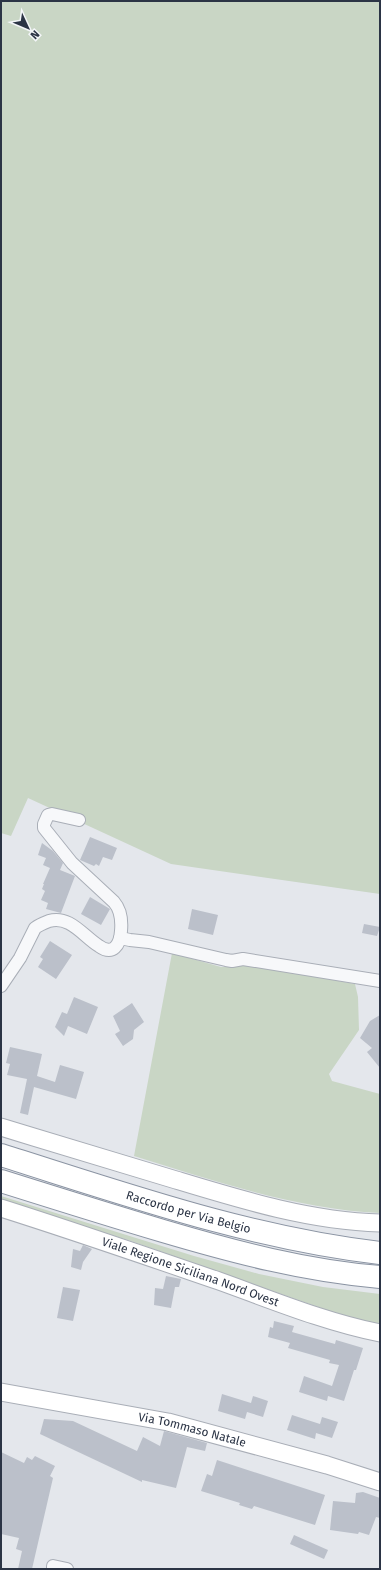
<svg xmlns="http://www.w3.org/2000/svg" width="381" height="1570" viewBox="0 0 381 1570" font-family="'Fira Sans',sans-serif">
	<rect width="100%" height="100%" fill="#e4e7ec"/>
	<g fill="#c9d6c5">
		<polygon points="1,1 380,1 380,894 171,864 28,798 11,836 1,833"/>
		<path d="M172,953L221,967H235L247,964L355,984L358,997L359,1030L329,1074L332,1081L380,1094V1213C295,1209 215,1181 134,1156Z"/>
		<polygon points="1,1196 194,1256 259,1274 323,1287 380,1294 380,1324 356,1320 318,1307 131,1241 1,1200"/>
	</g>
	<g fill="#bbc0ca">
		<polygon points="90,837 117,848 112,860 103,857 99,866 96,864 94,866 80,860"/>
		<polygon points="42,843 53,851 63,863 60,870 75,876 61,913 46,909 48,903 41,900 45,891 42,889 44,884 43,884 50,868 43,865 46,858 38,855"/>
		<polygon points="90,897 110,909 101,925 81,914"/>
		<polygon points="192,909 218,915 213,935 188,929"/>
		<polygon points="364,924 380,927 377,936 362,933"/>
		<polygon points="50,941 72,955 56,979 38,967 43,959 40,957"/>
		<polygon points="74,997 98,1007 87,1034 68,1026 64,1036 55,1027 62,1012 67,1014"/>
		<polygon points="132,1003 144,1022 134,1030 133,1039 123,1046 115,1034 120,1031 113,1016"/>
		<polygon points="380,1015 380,1068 367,1052 372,1048 360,1038 370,1021"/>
		<polygon points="10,1047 42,1054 37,1076 55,1082 60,1065 84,1072 76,1099 34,1087 28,1115 20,1113 27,1079 7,1075 10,1064 6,1063"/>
		<polygon points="83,1245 92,1249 83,1262 81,1270 71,1267 73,1249 80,1251"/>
		<polygon points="166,1276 181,1279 179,1287 175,1287 171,1308 154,1305 155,1288 163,1289"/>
		<polygon points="63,1287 80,1290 73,1321 57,1318"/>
		<polygon points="274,1321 294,1326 292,1332 335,1344 336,1340 363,1348 356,1370 354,1370 344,1401 328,1396 327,1401 299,1392 304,1376 332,1386 339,1365 329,1363 330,1360 288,1348 290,1343 268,1337 270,1327 273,1328"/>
		<polygon points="222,1394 251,1403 253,1396 268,1401 263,1417 247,1412 245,1419 218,1411"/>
		<polygon points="292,1415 320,1424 322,1417 338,1422 332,1438 316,1433 315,1439 287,1430"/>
		<polygon points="44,1419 73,1421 137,1451 143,1437 160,1446 164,1431 207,1443 205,1451 187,1447 176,1488 142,1480 142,1482 40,1434"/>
		<polygon points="1,1452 24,1463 27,1457 32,1460 35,1456 55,1466 50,1476 53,1478 32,1569 18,1569 22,1551 16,1549 19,1538 1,1534"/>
		<polygon points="217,1460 325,1495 315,1525 254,1506 252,1509 239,1505 240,1503 201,1491 207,1474 212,1476"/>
		<polygon points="363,1492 380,1498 380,1518 376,1517 369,1535 359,1532 358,1534 330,1530 333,1501 355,1503 356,1493"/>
		<polygon points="294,1535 328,1550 324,1559 290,1544"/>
	</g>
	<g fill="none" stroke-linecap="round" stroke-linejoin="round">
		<defs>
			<g id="street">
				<polyline points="120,938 130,940 149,942 226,960 232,961 243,959 380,981"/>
				<path d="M1,986L20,958L35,928C39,925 44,923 49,921C70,915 83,936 99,946C113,956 120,945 121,931C122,920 121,910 114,902L72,863L44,828V824L48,815L52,814L79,820"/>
				<polyline points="53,1569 53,1566 67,1569"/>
			</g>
			<g id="secondary">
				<path d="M1,1127C59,1145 117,1162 176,1180C242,1200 310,1221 380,1223"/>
				<path id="s1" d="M1,1208C74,1231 146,1256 219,1281C272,1300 325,1322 380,1333"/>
				<path id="s2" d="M1,1392L168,1422L327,1465L380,1482"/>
			</g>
			<g id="highway">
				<path id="s3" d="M1,1155C125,1194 250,1238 380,1253"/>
				<path d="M1,1181C55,1198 109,1215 163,1231C234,1252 306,1271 380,1277"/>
			</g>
		</defs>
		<use href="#street" stroke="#a9aeb7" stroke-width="14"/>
		<use href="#secondary" stroke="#a9aeb7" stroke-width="19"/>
		<use href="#highway" stroke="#8b94a3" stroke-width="24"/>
		<use href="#street" stroke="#f7f8fa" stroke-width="12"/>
		<use href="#secondary" stroke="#fff" stroke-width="17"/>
		<use href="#highway" stroke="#fff" stroke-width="22"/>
	</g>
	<g text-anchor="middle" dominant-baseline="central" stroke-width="3" stroke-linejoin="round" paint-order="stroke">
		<g font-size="12" fill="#2b3445" stroke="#f4f6f9">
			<text stroke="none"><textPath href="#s3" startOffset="196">Raccordo per Via Belgio</textPath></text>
			<text stroke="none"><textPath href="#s1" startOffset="200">Viale Regione Siciliana Nord Ovest</textPath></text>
			<text stroke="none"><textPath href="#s2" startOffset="195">Via Tommaso Natale</textPath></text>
		</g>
	</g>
	<rect width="381" height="1570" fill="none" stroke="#2b3445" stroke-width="4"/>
	<g transform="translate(28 28) rotate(134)" stroke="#f4f6f9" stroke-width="3" paint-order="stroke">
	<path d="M0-3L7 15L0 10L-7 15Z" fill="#2b3445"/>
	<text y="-6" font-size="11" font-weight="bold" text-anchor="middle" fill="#2b3445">N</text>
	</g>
</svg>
